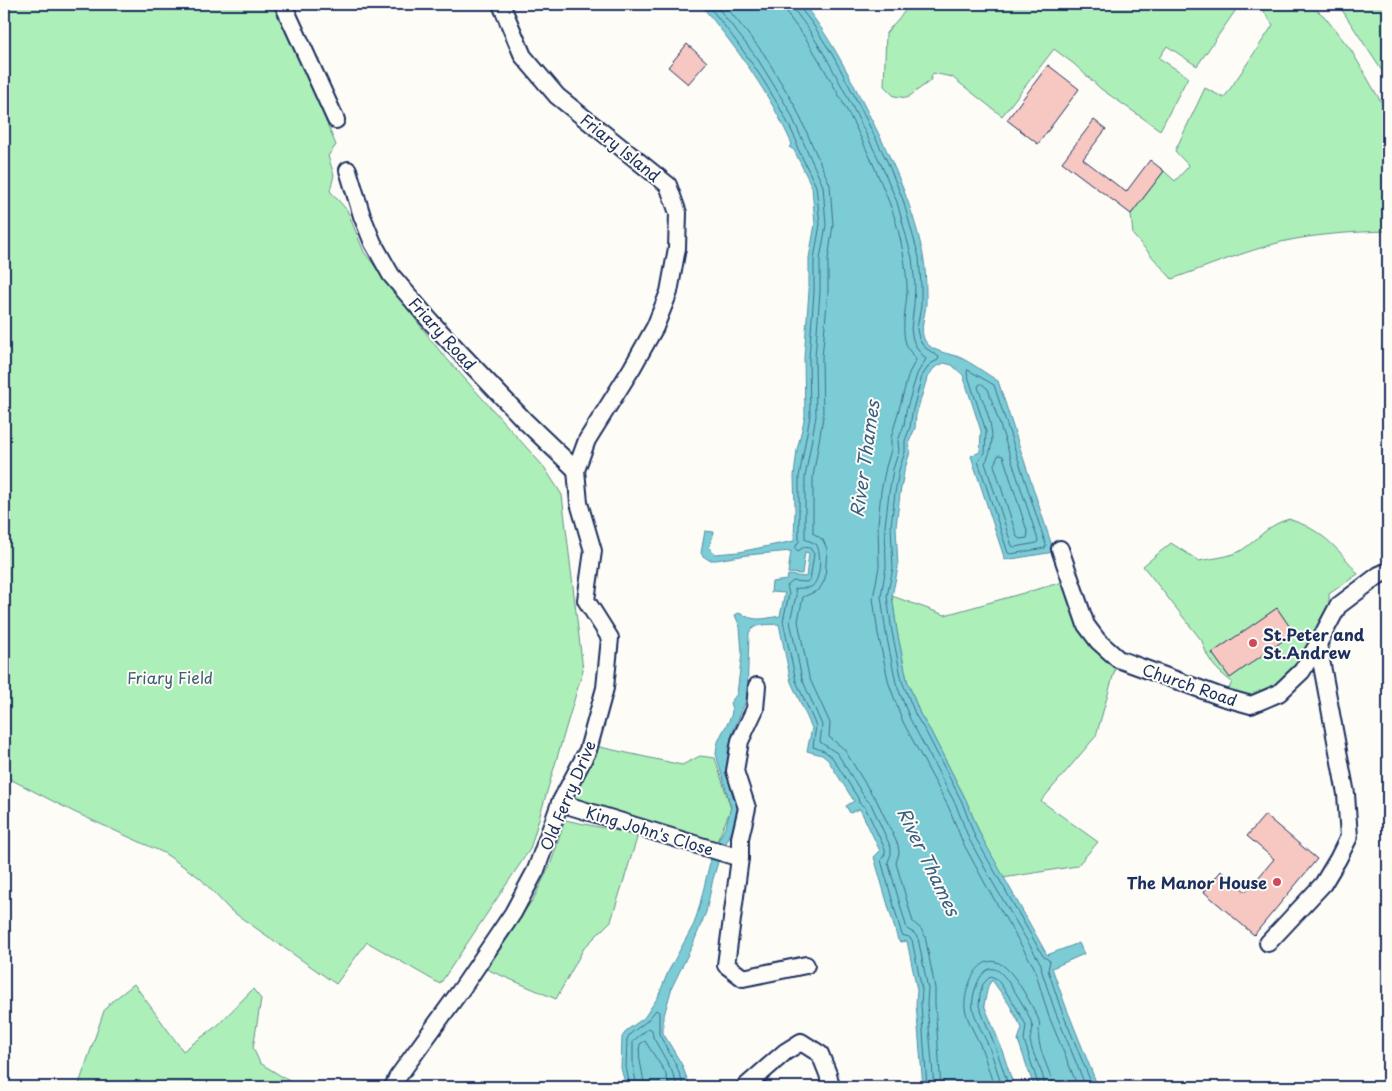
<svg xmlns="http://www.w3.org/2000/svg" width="1392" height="1091" viewBox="0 0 1392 1091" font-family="'Playpen Sans',sans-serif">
	<rect width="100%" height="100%" fill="#fdfcf7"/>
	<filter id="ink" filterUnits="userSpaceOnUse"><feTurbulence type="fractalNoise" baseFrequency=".02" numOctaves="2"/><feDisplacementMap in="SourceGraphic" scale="10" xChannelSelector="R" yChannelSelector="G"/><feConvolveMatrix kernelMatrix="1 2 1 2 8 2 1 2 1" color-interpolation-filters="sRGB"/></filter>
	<g filter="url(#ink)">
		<g fill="#adefb8" stroke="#648f8b">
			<polygon points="4,4 275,4 288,31 336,145 328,156 334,175 330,191 347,210 364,252 439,350 544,467 562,495 583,670 530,849 440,984 367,942 336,984 230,910 200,878 164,853 74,812 4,776"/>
			<polygon points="911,4 1240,4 1197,66 1167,46 1159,58 1188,77 1160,130 1101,89 1074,64 1054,49 1002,116 952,77 933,73 930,81 907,98 894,96 884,86 886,33"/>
			<path d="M1262,4H1309L1324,16L1351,50L1388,114V231C1353,232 1316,234 1281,242C1244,252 1208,266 1172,279L1133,235L1131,214L1164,171L1175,181L1189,166L1175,151L1205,88L1224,98L1273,25L1260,6Z"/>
			<polygon points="1338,4 1388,4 1388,80"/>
			<path d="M1289,519C1296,522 1304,524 1310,528C1330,539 1345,557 1358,574L1329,594L1330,648L1282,695L1255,697L1227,693L1232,682C1215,669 1208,661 1202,641L1143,566L1171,543L1199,561C1213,558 1231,557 1242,550C1260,538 1267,525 1289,519Z"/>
			<polygon points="1070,580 1086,625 1118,659 1096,736 1041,801 1098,842 1077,866 1003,878 980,834 966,800 930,730 920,714 907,680 897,631 892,596 945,615"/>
			<polygon points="586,744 682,765 700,756 715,758 731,809 715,846 566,801"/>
			<polygon points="565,820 638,835 611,921 584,948 556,999 484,968 534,898 551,863"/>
			<polygon points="134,984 183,1051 218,1025 253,989 261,999 253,1048 260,1063 299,1087 78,1087 104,1011 110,1003"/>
		</g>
		<path fill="#7bccd6" stroke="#558da6" d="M700,4H803C829,35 847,71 865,107C890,155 912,202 923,255C926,270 926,288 926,304C925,316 919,330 925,341C932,352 948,353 959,357C972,363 985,373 998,381L1054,552L1005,560L971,456L980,452L981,431L963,375L952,365L944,363L934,368L927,378L916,415L915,428L909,442L910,452L904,472L900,494L896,526L898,568L892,596L897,631L907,680L920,714L930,730L966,800L980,834L1047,955L1079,943L1084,954L1052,968L1066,1007L1098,1087H1034L1018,1040L1022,1028L1009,1004L992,980L988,986L984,1005L1000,1044L1014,1087H923L916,1004L917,990L907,941L900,942L898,940L874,857L880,851L860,809L850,813L846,806L854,801L828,760L822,755L807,751L812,728L791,682L779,624C769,625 753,623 749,633L747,698L733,732L728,751L729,764L741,807L738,821L721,852L713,879L706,912L693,944L672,987L663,1019V1033L682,1065L690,1087H626L621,1068L622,1037L627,1030L644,1018L658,997L668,972L694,924L699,908L713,850L726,826L731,807L716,754C716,735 731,724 732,711C732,708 731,706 730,703L737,694L742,653L740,627L735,615L739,613C755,622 762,619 780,616L785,593L771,592L772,582L787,580L788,575L806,577L809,553L805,552L802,574L788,573L791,551L747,555L716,560H709L703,556L701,553L705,531L714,532L709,548L715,554L739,552L794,541L795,509L794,476L797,450L805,416L804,358L809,291V258L815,224L812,187L794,150L789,147L792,144C769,92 737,48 700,4Z"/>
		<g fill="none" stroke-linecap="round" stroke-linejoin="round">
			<g stroke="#416e8e" stroke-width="1">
				<path d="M707,4C742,47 774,91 797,142V147L816,186L820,224L814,259V292L809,358L810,416L799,477V541L795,548L798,551L804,547L810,548L814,554L810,580L806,582L793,581L787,586L789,594L783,621L796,681L816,726L813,747L824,751L832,757L858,798L859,803L865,807L885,849V854L881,860L902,935L909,937L912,940L922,990L921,1004L927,1087"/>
				<path d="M715,4L757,58L789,110L823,186L826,225L820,259V292L815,358L816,416L805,477V539L816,544C822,552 821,581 811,587C806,589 800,587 795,589L796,596L790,621L802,679L822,725L820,742L837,753L865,798L871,804L891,848V854L888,862L907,929L914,933L918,938L928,989L927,1004L934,1087"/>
				<polyline points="724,4 764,54 795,106 830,185 833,225 828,260 828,292 822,358 823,417 813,477 813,533 823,540 827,549 825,579 819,590 803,597 798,621 809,677 830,723 829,737 844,749 871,793 876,799 898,845 899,853 896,863 913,922 921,929 925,936 935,988 935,1004 941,1087"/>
				<path d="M785,4C786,18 801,30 808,42C839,92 868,148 889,202C899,227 905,257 907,284C908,304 900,325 906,344C908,350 913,355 916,360L909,373L891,438V450L886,467L881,491L878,524L879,567L873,598L878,634L889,684L903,722L949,808L963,843L987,887L1034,967L1048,1014L1078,1087"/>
				<polyline points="793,4 795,11 807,27 826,57 846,94 881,164 897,202 912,258 915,285 914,305 911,329 913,340 918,350 926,359 917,374 906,411 904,425 898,441 899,451 893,469 889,493 885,526 886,567 881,596 886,633 896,683 910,719 956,805 969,839 993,883 1041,964 1042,972 1055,1011 1086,1087"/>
				<polyline points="799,4 800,8 812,23 832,54 852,91 887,161 903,200 919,257 921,285 921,306 917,329 919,339 924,347 939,357 938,360 930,364 922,376 912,413 910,427 905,441 905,452 899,470 895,493 891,526 893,568 887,596 892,632 902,681 916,716 926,732 962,802 975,837 1043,956 1050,961 1048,970 1061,1009 1093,1087"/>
				<polygon points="968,370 994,385 1046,545 1045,548 1011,554 1008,553 978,461 985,453 986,431 967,373"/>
				<path d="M982,384L988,389L1038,540L1037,543L1015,547L1012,546L985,463C1000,437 987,413 978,387L979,385Z"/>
				<polygon points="999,455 1003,456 1028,534 1027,538 1020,539 1017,537 994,465"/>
				<polyline points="630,1087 626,1067 627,1039 630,1034 647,1021 656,1010 659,1012 659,1034 677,1067 684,1087"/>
				<polyline points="637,1087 633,1066 633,1041 649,1028 652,1030 653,1037 671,1069 678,1087"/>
				<path d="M644,1087C644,1072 637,1059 640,1044L645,1041L665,1072L670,1087"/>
				<path d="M994,1087C990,1074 986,1060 981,1047C976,1035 967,1021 965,1008C963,989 980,946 1005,967C1017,977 1031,1004 1038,1018C1042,1027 1037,1033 1039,1041C1041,1054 1048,1068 1052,1080L1053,1087"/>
				<path d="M1002,1087C998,1074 994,1060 989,1047C984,1035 976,1022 973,1009C970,995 983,956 1001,973C1009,981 1030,1014 1032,1025C1034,1031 1030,1035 1030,1040C1032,1056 1044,1071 1045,1087"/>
				<polyline points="1009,1087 995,1046 979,1006 980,994 983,984 991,976 997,979 1013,1002 1026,1025 1024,1040 1039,1087"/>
			</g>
		</g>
		<g fill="#f7c7c1" stroke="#1b2f5e">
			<polygon points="687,44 707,62 688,84 668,67"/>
			<polygon points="1048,65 1079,89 1038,144 1007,120"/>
			<polygon points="1094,120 1106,129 1083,159 1126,192 1150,160 1164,171 1131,214 1062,162"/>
			<polygon points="1277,608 1294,633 1230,678 1212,653"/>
			<polygon points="1265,815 1317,859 1254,935 1204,892 1221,871 1246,892 1274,859 1247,836"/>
		</g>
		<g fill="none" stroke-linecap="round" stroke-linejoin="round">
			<defs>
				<g id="minor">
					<polyline points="283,4 336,120"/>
					<polyline points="348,170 362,216 373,243 391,275 432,323 525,421 576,470"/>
					<polyline points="1060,549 1086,625 1098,641 1118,659 1222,697 1251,705 1279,693 1302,671 1318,644 1338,606 1379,575 1388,571"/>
					<polyline points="560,803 740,858 740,838 747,808 735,771 740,741 755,709 757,686"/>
					<polyline points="740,858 726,965 743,978 806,965"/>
					<polyline points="1268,943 1323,884 1338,859 1349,837 1346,794 1318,644"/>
					<polyline points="393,1087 397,1078 463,987 513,913 536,870 560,803 588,750 605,688 610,638 586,600 593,551 579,503 576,470 587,440 632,368 655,327 669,292 677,248 678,213 668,185 557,96 523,56 501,4"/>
					<polyline points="745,1087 785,1052 801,1042 820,1054 828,1074 831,1087"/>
				</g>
			</defs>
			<use href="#minor" stroke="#1b2f5e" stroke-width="20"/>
			<use href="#minor" stroke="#fdfcf7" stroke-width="16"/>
		</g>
	</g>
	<g fill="#d1495b" stroke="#fdfcf7" stroke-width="2">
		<circle cx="1253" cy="643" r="5"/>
		<circle cx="1277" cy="882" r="5"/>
	</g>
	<g text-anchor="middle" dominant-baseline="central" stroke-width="4" stroke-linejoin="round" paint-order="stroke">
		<g font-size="16" fill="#1b2f5e" stroke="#fdfcf7">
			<text transform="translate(621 147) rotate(39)">Friary Island</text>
			<text transform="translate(443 333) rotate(48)">Friary Road</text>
			<text transform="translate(1190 684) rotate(19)">Church Road</text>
			<text transform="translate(567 795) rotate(-67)">Old Ferry Drive</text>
			<text transform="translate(650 830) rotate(17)">King John's Close</text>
		</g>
		<g font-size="16" font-weight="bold" fill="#1b2f5e" stroke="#fdfcf7" text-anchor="start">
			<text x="1263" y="634">St.Peter and<tspan x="1263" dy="18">St.Andrew</tspan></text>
			<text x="1267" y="882" text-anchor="end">The Manor House</text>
		</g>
		<g font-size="16" fill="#405f74" stroke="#fdfcf7">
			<text x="170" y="677">Friary Field</text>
		</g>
		<g font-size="18" font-style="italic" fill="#385e82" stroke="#fdfcf7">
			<text transform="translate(864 459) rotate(-82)">River Thames</text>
			<text transform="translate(929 861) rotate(64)">River Thames</text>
		</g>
	</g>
	<rect width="1392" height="1091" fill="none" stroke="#fdfcf7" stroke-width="20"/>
	<rect x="10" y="10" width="1372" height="1071" fill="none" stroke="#1b2f5e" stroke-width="2" filter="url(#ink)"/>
</svg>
